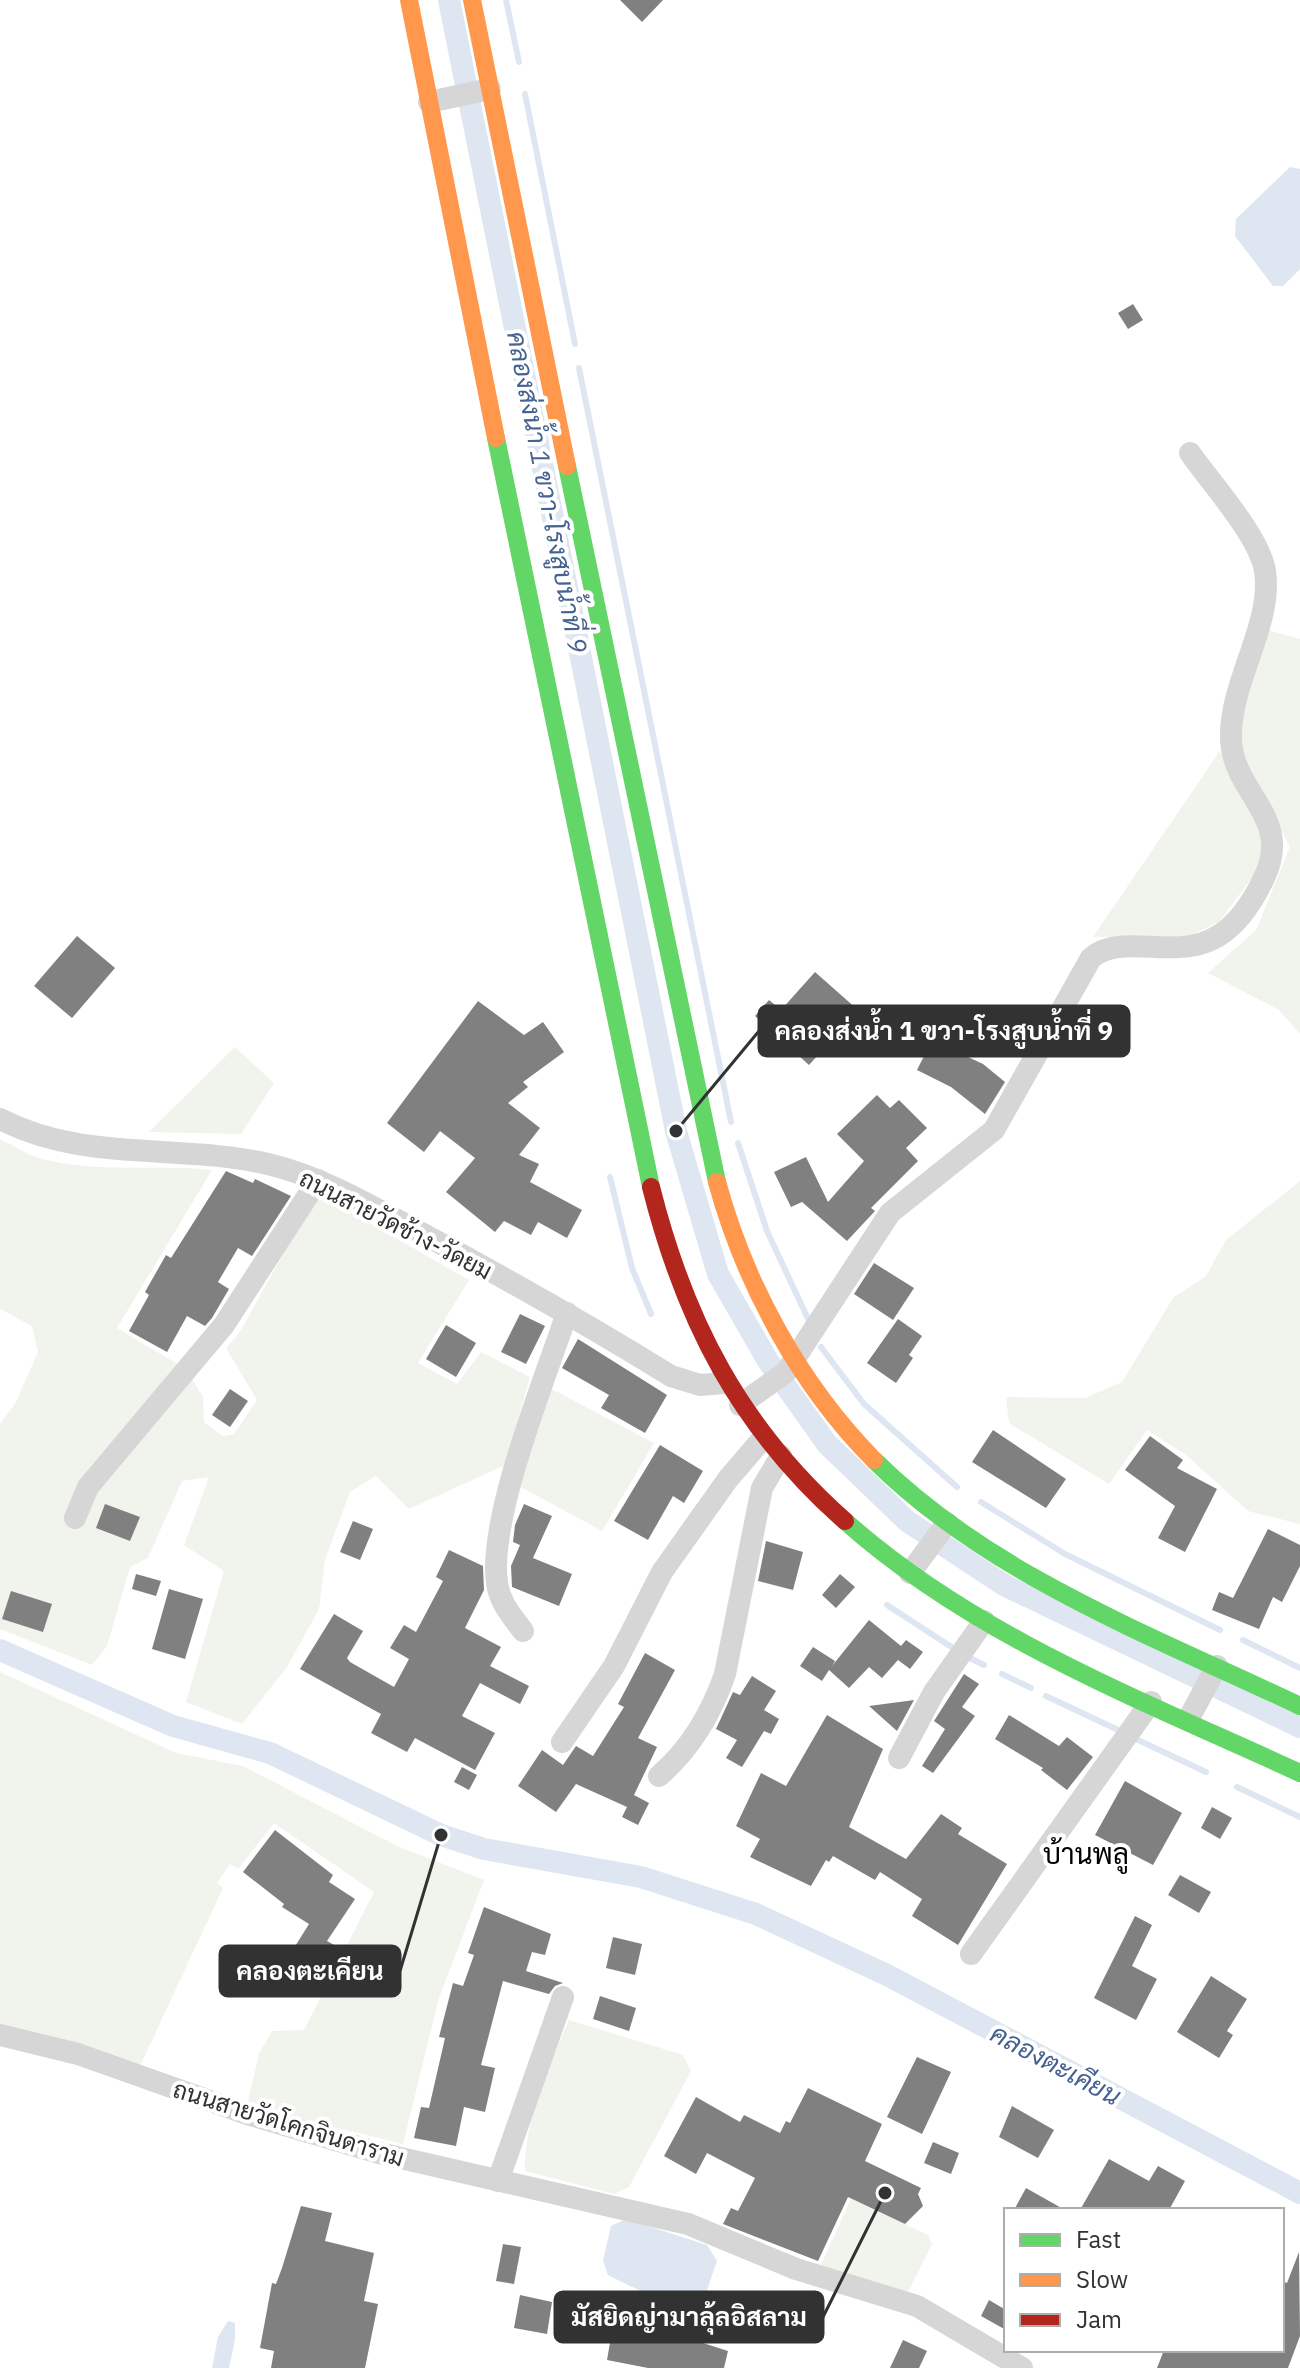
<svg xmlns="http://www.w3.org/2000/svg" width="1300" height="2368" viewBox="0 0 1300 2368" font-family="'IBM Plex Sans',Sarabun,sans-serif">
	<rect width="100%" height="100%" fill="#fff"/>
	<g fill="#f0f4ed">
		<polygon points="1264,629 1300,639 1300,1034 1279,1010 1208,973 1256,930 1290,847 1240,753 1239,716"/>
		<polygon points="1220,751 1264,834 1257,871 1219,922 1189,936 1093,937"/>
		<polygon points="235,1047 274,1083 241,1134 149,1132"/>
		<path d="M0,1139C12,1145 26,1154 39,1158C95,1174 155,1164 212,1170L117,1328L186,1369L203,1397L204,1422L223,1436L234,1434L257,1400L226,1348L240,1332L313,1200L328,1199L469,1280L418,1363L457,1384L481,1352L530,1377L505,1465L409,1509L376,1476L350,1492L325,1560L319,1609L287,1667L242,1724L186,1702L224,1571L184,1545L209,1477L182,1481L148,1558L130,1567L107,1646L92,1665L0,1629V1424L15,1404L38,1352L32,1326L0,1309Z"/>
		<polygon points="1300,1181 1300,1524 1248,1511 1185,1454 1147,1430 1109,1484 1009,1423 1006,1397 1085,1398 1122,1382 1173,1298 1206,1276 1226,1240"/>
		<polygon points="548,1387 654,1443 602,1531 517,1485"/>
		<polygon points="0,1672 176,1753 243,1766 397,1846 484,1880 439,1998 403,2144 313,2122 248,2101 259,2054 272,2031 304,2030 374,1892 274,1823 238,1869 230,1864 217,1883 223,1888 140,2066 0,2027"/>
		<path d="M569,2020L683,2055L691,2071L629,2187L614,2194L525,2171C524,2121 549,2066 569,2020Z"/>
		<polygon points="851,2199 928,2235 932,2244 907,2294 819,2269"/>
	</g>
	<g fill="#dee6f2">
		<polygon points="1290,167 1300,169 1300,269 1283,286 1273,286 1235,236 1236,219"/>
		<path d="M626,2219L707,2245L717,2261L704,2299C671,2310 637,2289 608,2275L603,2261L611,2226Z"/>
		<polygon points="228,2321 235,2323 235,2340 229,2368 212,2368 218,2337"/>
	</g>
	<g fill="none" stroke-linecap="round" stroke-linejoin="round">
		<g stroke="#dee6f2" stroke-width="6">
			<polyline points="506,0 519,62"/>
			<polyline points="525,94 575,344"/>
			<polyline points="579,368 731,1122"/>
			<polyline points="738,1143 767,1231 809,1321"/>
			<polyline points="610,1177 632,1268 651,1314"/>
			<polyline points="821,1347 864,1404 957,1487"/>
			<polyline points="981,1502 1065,1554 1220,1630"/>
			<polyline points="887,1605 953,1648"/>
			<polyline points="1243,1640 1300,1668"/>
			<polyline points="968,1657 984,1665"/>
			<polyline points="1002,1674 1031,1688"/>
			<polyline points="1046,1696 1116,1729"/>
			<polyline points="1136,1739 1206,1772"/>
			<polyline points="1237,1787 1300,1817"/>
		</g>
		<g stroke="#dee6f2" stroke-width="22">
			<polyline points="449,0 676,1131 718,1274 768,1361 827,1444 907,1521 1004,1585 1300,1727"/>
			<polyline points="0,1650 173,1726 270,1753 441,1835 484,1849 641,1877 756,1914 887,1975 1300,2193"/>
		</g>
	</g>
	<g fill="#808080">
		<polygon points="620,0 663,0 642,22"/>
		<polygon points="1133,304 1143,320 1128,329 1118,313"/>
		<polygon points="77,936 115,968 72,1018 34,986"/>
		<polygon points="815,972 858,1010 838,1032 827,1027 836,1035 809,1065 755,1016 769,1000 781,1010"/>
		<polygon points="478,1001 524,1035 543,1022 564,1052 523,1082 528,1087 508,1103 540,1128 519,1155 539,1164 530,1182 582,1210 567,1238 538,1222 531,1235 504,1221 495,1232 446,1192 475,1158 440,1131 424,1152 387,1123"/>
		<polygon points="932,1040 983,1064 1005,1082 985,1114 951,1087 917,1070"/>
		<polygon points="877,1095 890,1108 899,1100 927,1128 906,1148 918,1161 871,1208 875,1211 847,1241 802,1202 791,1207 774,1172 806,1157 828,1202 864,1161 837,1134"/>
		<polygon points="226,1171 253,1183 255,1179 291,1196 252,1256 238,1248 218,1282 229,1289 212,1318 205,1326 187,1316 167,1352 129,1331 149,1295 145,1292 166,1255 171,1258"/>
		<polygon points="874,1263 914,1288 893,1320 854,1294"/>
		<polygon points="520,1314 545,1326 526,1364 501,1352"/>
		<polygon points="898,1319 922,1336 909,1355 913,1358 896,1383 867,1363"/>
		<polygon points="446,1325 476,1343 456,1377 426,1359"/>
		<polygon points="578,1339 667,1395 645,1433 601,1408 609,1395 562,1368"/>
		<polygon points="230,1389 248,1401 230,1427 212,1415"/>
		<polygon points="993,1430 1066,1479 1046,1508 972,1462"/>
		<polygon points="1150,1436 1183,1460 1177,1468 1217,1489 1185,1552 1158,1538 1175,1506 1125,1470"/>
		<polygon points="660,1445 703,1471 684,1503 673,1496 648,1540 614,1521"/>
		<polygon points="105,1504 140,1517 130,1541 96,1528"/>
		<polygon points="524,1504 552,1516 533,1558 572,1574 559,1606 512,1587 511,1566 520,1545 513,1542 515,1525"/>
		<polygon points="353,1521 373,1529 360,1560 340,1552"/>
		<polygon points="1268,1529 1300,1545 1300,1566 1282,1602 1273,1597 1259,1629 1212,1610 1219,1592 1233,1598"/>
		<polygon points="766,1541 803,1552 793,1590 758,1581"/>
		<polygon points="449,1550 483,1566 484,1590 465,1628 501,1647 490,1666 529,1686 520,1704 480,1683 462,1716 495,1733 475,1770 415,1738 407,1752 371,1733 381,1714 300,1669 334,1614 363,1631 347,1658 350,1662 394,1687 409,1659 390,1648 404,1625 416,1632 443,1581 436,1577"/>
		<polygon points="136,1574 161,1581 156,1596 132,1589"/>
		<polygon points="840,1574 855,1587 836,1608 822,1595"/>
		<polygon points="169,1589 203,1599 185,1659 152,1649"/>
		<polygon points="11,1591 52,1604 43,1632 2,1619"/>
		<polygon points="869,1620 901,1646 906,1640 923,1652 910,1669 898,1660 882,1678 869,1667 849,1688 829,1670 822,1681 800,1666 813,1647 835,1661 832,1666"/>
		<polygon points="645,1653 675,1670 638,1738 657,1747 634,1795 649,1803 638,1825 622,1817 627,1807 576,1784 556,1812 518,1786 542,1750 563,1765 576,1746 593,1756 624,1707 618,1704"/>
		<polygon points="964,1674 979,1684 962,1707 975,1716 933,1773 922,1766 945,1729 934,1721"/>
		<polygon points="752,1676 776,1691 764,1710 779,1719 771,1734 764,1731 742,1767 726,1758 737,1740 716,1729 733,1692 740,1695"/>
		<polygon points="914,1700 897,1731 869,1706 907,1701"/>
		<polygon points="827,1715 883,1749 849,1827 906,1859 941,1814 962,1828 958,1834 1007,1864 958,1945 912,1916 922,1899 880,1872 875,1880 833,1856 829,1862 826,1860 811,1886 750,1857 760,1839 736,1826 761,1773 786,1786"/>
		<polygon points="1009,1715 1059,1746 1067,1737 1093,1757 1067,1790 1041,1770 1043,1768 995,1739"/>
		<polygon points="462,1767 477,1775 469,1790 454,1782"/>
		<polygon points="1125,1781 1182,1813 1153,1865 1095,1835"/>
		<polygon points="1212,1807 1232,1818 1220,1839 1201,1828"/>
		<polygon points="275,1830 333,1875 329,1882 355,1899 327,1941 336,1946 319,1974 289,1956 309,1924 282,1907 284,1904 243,1872"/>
		<polygon points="1180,1875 1211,1892 1199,1913 1168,1895"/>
		<polygon points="484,1907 551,1934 545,1955 532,1952 526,1971 563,1983 555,1986 549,1994 503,1981 481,2065 495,2068 485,2112 464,2107 456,2146 414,2138 421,2107 429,2108 445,2038 439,2037 453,1983 463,1986 474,1955 468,1953"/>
		<polygon points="1135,1916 1152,1925 1132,1966 1157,1979 1136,2020 1094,1998"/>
		<polygon points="613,1937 642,1944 635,1975 606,1968"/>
		<polygon points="1211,1976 1247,1999 1227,2031 1233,2035 1219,2058 1177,2032"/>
		<polygon points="600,1996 636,2008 629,2031 593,2019"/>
		<polygon points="917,2057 951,2072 922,2134 887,2117"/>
		<polygon points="808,2088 882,2124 865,2161 921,2188 918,2194 923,2206 905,2224 848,2197 818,2261 723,2224 731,2208 738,2211 755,2178 707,2153 696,2174 664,2156 696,2097 740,2122 744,2115 780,2133 786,2121 790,2123"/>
		<polygon points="1012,2106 1054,2130 1038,2158 999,2137"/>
		<polygon points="933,2142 959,2153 951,2174 924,2163"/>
		<polygon points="1109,2159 1149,2181 1158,2166 1185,2181 1169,2210 1080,2210"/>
		<polygon points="1026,2188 1065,2210 1014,2210"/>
		<polygon points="301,2206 332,2213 325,2241 374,2253 364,2301 378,2304 365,2368 271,2368 274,2351 260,2348 272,2283 276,2284 282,2268"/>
		<polygon points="503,2244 521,2247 514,2284 496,2281"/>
		<polygon points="1299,2252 1300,2336 1288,2368 1157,2368 1164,2350 1282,2350 1282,2281 1287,2283"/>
		<polygon points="520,2295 552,2302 547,2334 514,2328"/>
		<polygon points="989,2300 1006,2310 1006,2330 981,2316"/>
		<polygon points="625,2310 656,2316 653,2334 703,2343 728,2351 724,2368 648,2368 607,2360 612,2331 621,2332"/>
		<polygon points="903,2340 927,2351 919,2368 890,2368"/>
	</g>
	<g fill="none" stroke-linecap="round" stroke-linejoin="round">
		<g stroke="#d6d6d6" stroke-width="22">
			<polyline points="429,102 490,89"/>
			<path d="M0,1119C85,1163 177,1143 268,1164C323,1177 373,1207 423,1234C507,1279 590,1326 671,1376L700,1385L724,1383"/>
			<path d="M740,1405L786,1372L890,1213L994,1130L1091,958C1125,929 1184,968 1229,928C1245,914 1255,897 1264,878C1294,816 1231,793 1231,737C1230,682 1273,624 1265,571C1260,537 1211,483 1190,453"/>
			<polyline points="75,1518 88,1487 224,1325 318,1180"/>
			<polyline points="910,1573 947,1523"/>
			<path d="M523,1631C511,1615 500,1603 497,1583C488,1518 545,1379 567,1313"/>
			<polyline points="1188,1720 1217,1666"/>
			<polyline points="562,1742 614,1666 662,1572 728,1479 764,1437"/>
			<polyline points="899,1758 934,1692 984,1621"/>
			<path d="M659,1776C691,1748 711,1715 725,1674L762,1488L781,1456"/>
			<polyline points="971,1954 1151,1702"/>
			<polyline points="0,2035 78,2054 244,2113 379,2153 688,2224 796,2269 917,2306 1022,2368"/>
			<polyline points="498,2181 563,1997"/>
		</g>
		<g stroke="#63d668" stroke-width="18">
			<polyline points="496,438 651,1187"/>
			<polyline points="567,466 717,1182"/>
			<path d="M874,1460C991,1576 1153,1636 1300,1706"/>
			<path d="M845,1521C975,1637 1144,1701 1300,1773"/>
		</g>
		<g stroke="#ff974d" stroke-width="18">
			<polyline points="409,0 496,438"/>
			<polyline points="472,0 567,466"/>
			<path d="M717,1182C745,1284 799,1384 874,1460"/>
		</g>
		<path stroke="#b3261e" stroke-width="18" d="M651,1187C685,1322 740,1428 845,1521"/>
	</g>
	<g text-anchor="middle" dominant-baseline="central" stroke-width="8" stroke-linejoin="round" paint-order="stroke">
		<g font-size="24" fill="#323232" stroke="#fff">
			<text transform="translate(396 1224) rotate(27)">ถนนสายวัดช้าง-วัดยม</text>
			<text transform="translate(289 2123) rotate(17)">ถนนสายวัดโคกจินดาราม</text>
		</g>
		<g font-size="26" font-style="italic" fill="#456290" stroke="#fff">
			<text transform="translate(548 492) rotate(79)">คลองส่งน้ำ 1 ขวา-โรงสูบน้ำที่ 9</text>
			<text transform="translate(1056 2064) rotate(28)">คลองตะเคียน</text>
		</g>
		<g font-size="28" fill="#000" stroke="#fff">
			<text x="1086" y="1853">บ้านพลู</text>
		</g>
	</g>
	<path fill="none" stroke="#323232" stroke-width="3" d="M676 1131L759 1031M441 1835L400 1971M885 2193L823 2317"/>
	<g fill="#323232" stroke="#fff" stroke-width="3">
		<circle cx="676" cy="1131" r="8"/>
		<circle cx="441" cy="1835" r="8"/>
		<circle cx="885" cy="2193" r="8"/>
	</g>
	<g fill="#323232" stroke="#323232" stroke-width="3">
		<rect x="759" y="1006" width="370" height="50" rx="8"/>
		<rect x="220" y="1946" width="180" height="50" rx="8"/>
		<rect x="555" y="2292" width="268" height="50" rx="8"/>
	</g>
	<g font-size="26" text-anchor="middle" font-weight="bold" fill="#fff">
		<text x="944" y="1040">คลองส่งน้ำ 1 ขวา-โรงสูบน้ำที่ 9</text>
		<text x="310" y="1980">คลองตะเคียน</text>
		<text x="689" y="2326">มัสยิดญ่ามาลุ้ลอิสลาม</text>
	</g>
	<rect x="1004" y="2208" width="280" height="144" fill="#ffffff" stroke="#adadad" stroke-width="2"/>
	<rect x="1020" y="2234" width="40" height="12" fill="#63d668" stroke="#adadad" stroke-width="2"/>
	<text x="1076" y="2248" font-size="24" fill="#323232">Fast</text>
	<rect x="1020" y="2274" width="40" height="12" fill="#ff974d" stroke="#adadad" stroke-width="2"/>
	<text x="1076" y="2288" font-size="24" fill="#323232">Slow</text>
	<rect x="1020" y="2314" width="40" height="12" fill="#b3261e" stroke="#adadad" stroke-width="2"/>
	<text x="1076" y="2328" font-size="24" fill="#323232">Jam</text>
</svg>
